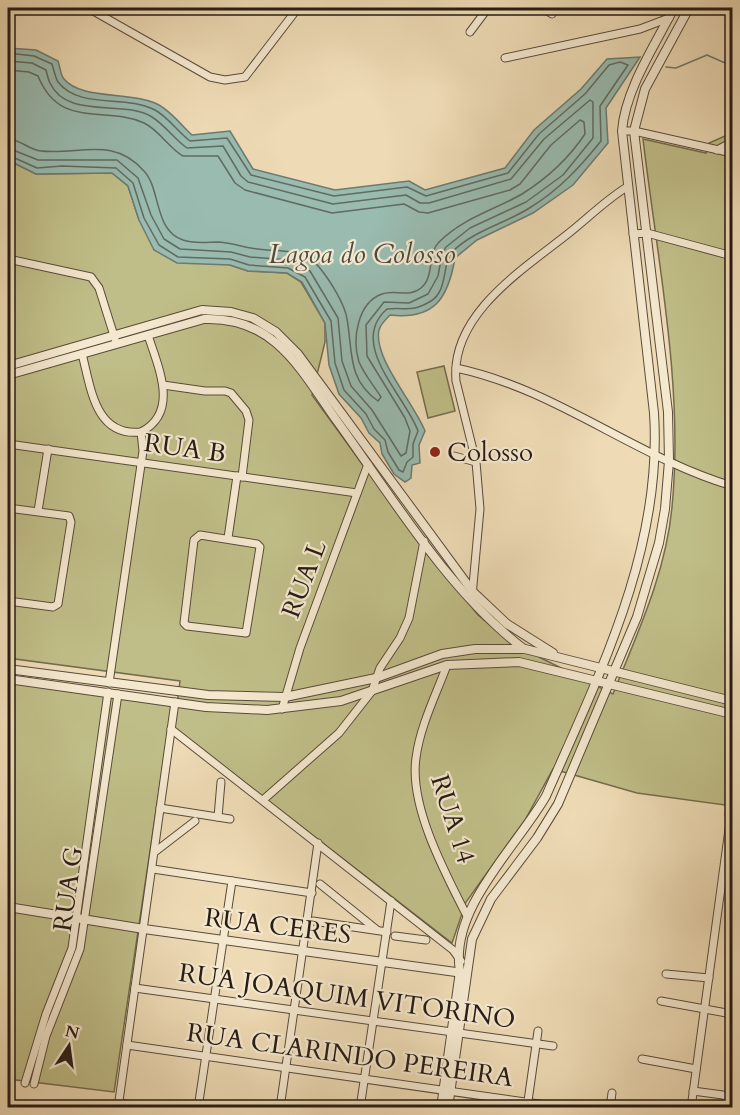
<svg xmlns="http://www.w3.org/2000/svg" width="740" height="1115" viewBox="0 0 740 1115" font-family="Cardo,serif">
	<rect width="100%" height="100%" fill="#eedbb5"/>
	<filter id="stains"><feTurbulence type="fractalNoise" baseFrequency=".00333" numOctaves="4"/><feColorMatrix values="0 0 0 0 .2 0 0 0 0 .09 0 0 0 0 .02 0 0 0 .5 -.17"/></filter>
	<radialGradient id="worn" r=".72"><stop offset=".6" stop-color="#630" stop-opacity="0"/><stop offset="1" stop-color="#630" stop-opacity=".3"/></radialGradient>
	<g fill="#c0be88" stroke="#746c4e" stroke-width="1.5">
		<path d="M725,136H732V806L637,793L553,769L525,820L466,902L452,943L174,728L180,681L8,658V160L36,174L112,173L128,186L139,220L230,265L248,271L287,273L301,282L325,323V342L312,395L417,539L478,615L513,644L613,694C637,634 666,573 672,507C684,387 657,258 643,139L706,153L709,143Z"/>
		<polygon points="444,366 455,411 428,418 417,372"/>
		<polygon points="8,680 172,704 114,1092 8,1079"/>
	</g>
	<path fill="#99bbb0" stroke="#6b7b72" stroke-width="1.5" d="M8,48L36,50L58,61C60,66 60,74 64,79C81,100 130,91 157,104C170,110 182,126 192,135L230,131L253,169L335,190L409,181L425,190L505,168L534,130L581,89L607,59L640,57L606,108L608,143L573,185L533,213L477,240L455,258C448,299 434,320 390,315C386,319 380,325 379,330C373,358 414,403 425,431L419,445L420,463L412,465L411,478L405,482L394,474L382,454L380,443L369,433L361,418L339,394L329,365L325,323L302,282L287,273L248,271L230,265L177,263L154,250L139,220L128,186L112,173L36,174L8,160Z"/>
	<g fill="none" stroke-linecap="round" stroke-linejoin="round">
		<g stroke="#606b62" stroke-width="1.5">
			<path d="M8,53L34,56L52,64C54,70 55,77 58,82C80,110 125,94 155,110C168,117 178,132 190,141L227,138L251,175L334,196L407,187L426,196L508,173L539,134L585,94L609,65L620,62L628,65L600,106L601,141C580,167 560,189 531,207C505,224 474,230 452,252C442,263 448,291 431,301C411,313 407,307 387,309C347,344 405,395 418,431L413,444V457L407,462L403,472L399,470L388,452L385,440L374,429L366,414L344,390L335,363L331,321L305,277L288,268L249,265L230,259L178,257L159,245L144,218L133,183L116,168L62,166L37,168L8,155"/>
			<path d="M8,61L32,63L46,70C47,74 48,79 50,83C67,120 123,99 152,117C165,125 174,139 187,148L223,146L241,176L248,182L333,204L406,195L420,203H429L511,179L544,139L590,100L593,102V138L563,175L526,202L470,228L446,247L442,254L438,276L428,294L409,303L384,302L366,325L367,356L405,418L410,431L406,453L401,456L372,410L351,386L342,361L338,318L310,271L289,260L250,257L231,252L180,249L164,239L151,215L138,178L117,160H38L8,148"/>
			<path d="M8,70L29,72L38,76C60,130 103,105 144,123C159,130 169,148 183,156H218L235,183L245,190L332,213L404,204L419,212L428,213L510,190L520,184L551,145L580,120L584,122L585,134C569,158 546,179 522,194C494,210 463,218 439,242C427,254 435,276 421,288C409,298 395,289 382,294C357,303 352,340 359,362C364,374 374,386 381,397L378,401C347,379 353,352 347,319C345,304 329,279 319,267C301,246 274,253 251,248C240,246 231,243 219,242C208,242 193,244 183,240C154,231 161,189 144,171C113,136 80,155 41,151C29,150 20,139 8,139"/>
		</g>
		<polyline stroke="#6b7b72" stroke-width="1.5" points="666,67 676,68 707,55 732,66"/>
		<defs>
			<g id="minor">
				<polyline points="88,8 210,77 225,80 245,77 298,8"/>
				<polyline points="542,8 552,14"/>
				<polyline points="470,32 488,8"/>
				<polyline points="505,58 640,29 669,18"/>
				<polyline points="622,131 634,131 732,153"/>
				<polyline points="717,150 732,142"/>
				<polyline points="633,234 647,233 732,256"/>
				<polyline points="8,259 91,277 99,288 115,339"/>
				<path d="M82,354C91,388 95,437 141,432C180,412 158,367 148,335"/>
				<path d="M456,368C556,389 635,457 732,486"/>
				<polyline points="163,385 205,391 225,391 231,393 246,411 249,420 242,477"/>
				<polyline points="8,444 357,493"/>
				<polyline points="454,456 476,462"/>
				<polyline points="8,508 69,516 71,522 58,604 53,607 8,601"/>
				<polyline points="38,511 48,449"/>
				<polygon points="200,535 257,544 260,547 246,633 187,626 184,623 194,540"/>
				<polyline points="228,538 237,476"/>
				<path d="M472,596L480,509L476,462L456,381C450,314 524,269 569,233C588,218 607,199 627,187"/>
				<path d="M447,665C436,695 420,726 416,758C409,806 445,873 467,916"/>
				<polyline points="109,683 143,451 141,432"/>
				<polyline points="282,709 300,648 368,464"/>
				<polyline points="171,729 453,950 461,961"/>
				<polyline points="263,800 339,733 372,691 380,668 400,638 409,618 424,541"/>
				<polyline points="160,808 230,819"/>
				<polyline points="218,817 221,782"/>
				<polyline points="156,851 195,821"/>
				<polyline points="153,869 312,893"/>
				<polyline points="320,884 377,930"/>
				<polyline points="313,921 387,932"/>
				<polyline points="395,936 426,940"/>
				<polyline points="666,974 709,978"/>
				<polyline points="135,988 553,1046"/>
				<polyline points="661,1001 732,1014"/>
				<polyline points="127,1045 567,1108"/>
				<polyline points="642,1059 696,1069"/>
				<polyline points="25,1083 46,1014 72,948 108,692"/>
				<polyline points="34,1084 46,1036 80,949 118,694"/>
				<polyline points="693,1091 723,1095 732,1100"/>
				<polyline points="119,1103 151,1108"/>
				<polyline points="118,1108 175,702"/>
				<polyline points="198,1108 232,881"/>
				<polyline points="280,1108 318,843"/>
				<polyline points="360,1108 391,901"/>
				<polyline points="527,1108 538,1031"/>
				<polyline points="610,1108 612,1093"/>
				<polyline points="691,1108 730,822 729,814"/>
			</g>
			<g id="tertiary">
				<polyline points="8,366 202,310 231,312 253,318 276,332 298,354 473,592 507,624 553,653"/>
				<path d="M8,375L204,319C231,318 255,325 276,343C300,363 319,396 337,421C392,497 449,592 524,649"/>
				<polyline points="8,669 208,695 285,697 376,678 442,654 475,649 525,649 732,701"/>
				<polyline points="8,679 206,707 267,710 341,701 447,665 519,662 732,714"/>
				<polyline points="8,907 144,929 463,973"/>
				<path d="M441,1108L460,971C449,909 516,848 546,796C599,675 663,549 654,413L622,131C625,90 655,45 674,8"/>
				<polyline points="448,1108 472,939 491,899 537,838 558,804 637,617 659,543 665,509 669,461 668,412 634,131 645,89 689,8"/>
			</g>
		</defs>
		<use href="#minor" stroke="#594b3c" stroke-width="9"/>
		<use href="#tertiary" stroke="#594b3c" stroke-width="10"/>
		<use href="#minor" stroke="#f4e8cf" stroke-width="7"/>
		<use href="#tertiary" stroke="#f4e8cf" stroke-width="8"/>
	</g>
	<circle fill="#8f2418" stroke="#f4e8cf" stroke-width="2" cx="435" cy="452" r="6"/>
	<g text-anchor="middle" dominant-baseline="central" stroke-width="4.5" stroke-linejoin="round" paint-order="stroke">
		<g font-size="26" fill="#271b14" stroke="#f4e8cf">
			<text transform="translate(185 448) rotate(8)">RUA B</text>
			<text transform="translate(304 579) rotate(-69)">RUA L</text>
			<text transform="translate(453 819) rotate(72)">RUA 14</text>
			<text transform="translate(68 889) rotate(-82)">RUA G</text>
			<text transform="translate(278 926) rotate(7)">RUA CERES</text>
			<text transform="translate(347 996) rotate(8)">RUA JOAQUIM VITORINO</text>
			<text transform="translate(350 1055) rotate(8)">RUA CLARINDO PEREIRA</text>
		</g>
		<g font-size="26" fill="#271b14" stroke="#f4e8cf" text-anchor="start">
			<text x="447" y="452">Colosso</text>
		</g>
		<g font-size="27" font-style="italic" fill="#494b43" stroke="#f4e8cf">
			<text x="362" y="254">Lagoa do Colosso</text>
		</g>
	</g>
	<rect width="740" height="1115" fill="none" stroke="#eedbb5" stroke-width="30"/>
	<rect x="9" y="9" width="722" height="1097" fill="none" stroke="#271b14" stroke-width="3"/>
	<rect x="15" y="15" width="710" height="1085" fill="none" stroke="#271b14" stroke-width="1.5"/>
	<g transform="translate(69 1046) rotate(13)" stroke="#f4e8cf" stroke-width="4.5" paint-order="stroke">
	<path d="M0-4.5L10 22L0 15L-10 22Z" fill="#271b14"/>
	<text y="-9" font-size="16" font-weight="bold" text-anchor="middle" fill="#271b14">N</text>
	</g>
	<rect width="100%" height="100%" filter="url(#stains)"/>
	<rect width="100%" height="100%" fill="url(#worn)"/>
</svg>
